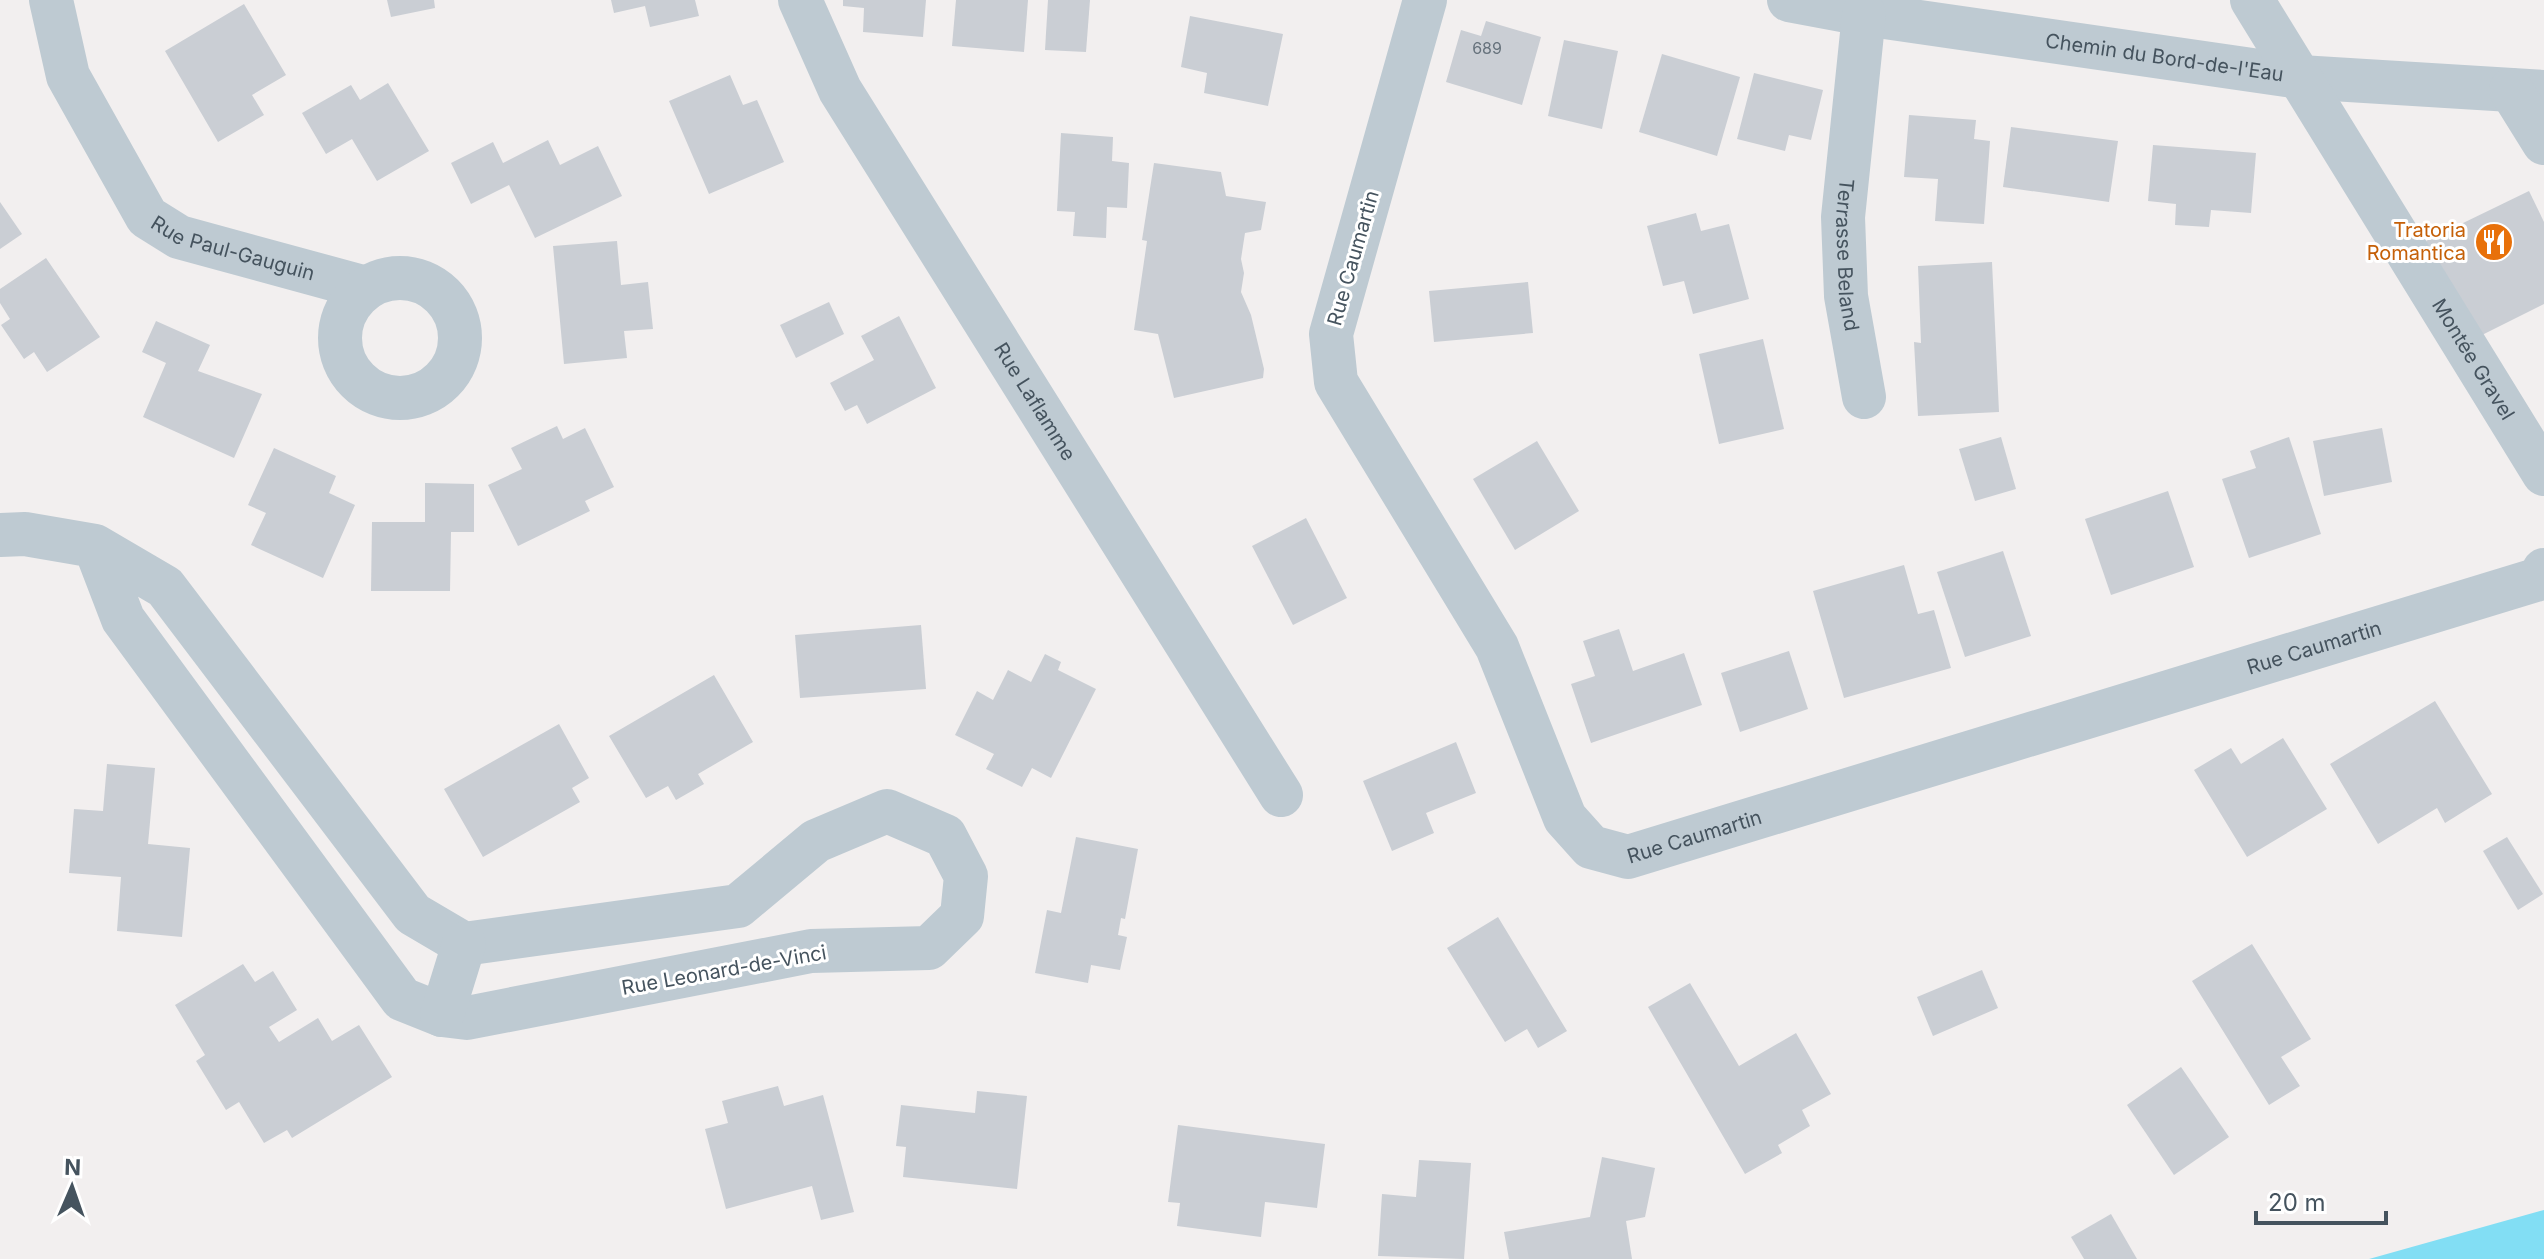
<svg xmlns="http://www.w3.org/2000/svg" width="2544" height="1259" viewBox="0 0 2544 1259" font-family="Inter,sans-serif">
	<rect width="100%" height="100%" fill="#f2efef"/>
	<polygon fill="#82def4" points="2544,1210 2544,1259 2369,1259 2540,1211"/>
	<g fill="#caced4">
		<polygon points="387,0 434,0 435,8 391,17"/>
		<polygon points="611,0 695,0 699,16 650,27 645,6 614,13"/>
		<polygon points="843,0 926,0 923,37 863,32 864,8 843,6"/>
		<polygon points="956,0 1028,0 1024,52 952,46"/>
		<polygon points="1048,0 1090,0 1086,52 1045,50"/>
		<polygon points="244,4 286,75 252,95 264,115 218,142 165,51"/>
		<polygon points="1190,16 1283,34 1268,106 1204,93 1207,73 1181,67"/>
		<polygon points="1486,21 1541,37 1522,105 1446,82 1461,30 1481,36"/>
		<polygon points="1564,40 1618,51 1602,129 1548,116"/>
		<polygon points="1662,54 1740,77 1717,156 1639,132"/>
		<polygon points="1754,73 1823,90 1811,140 1789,135 1785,151 1737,139"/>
		<polygon points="730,75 743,105 757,100 784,162 709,194 669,101"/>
		<polygon points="388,83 429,151 377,181 352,139 326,154 302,113 351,85 360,100"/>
		<polygon points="1909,115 1976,120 1974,139 1990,141 1984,224 1935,221 1938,179 1904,177"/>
		<polygon points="2011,127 2118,141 2109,202 2003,187"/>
		<polygon points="1061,133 1113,137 1112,161 1129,163 1127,208 1107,207 1106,238 1073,236 1075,212 1057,211"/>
		<polygon points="548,140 560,165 598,146 622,196 535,238 509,185 471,204 451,163 493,142 503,163"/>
		<polygon points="2153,145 2256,153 2251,213 2211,210 2209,227 2175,225 2176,204 2148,201"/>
		<polygon points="1154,163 1221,172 1226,196 1266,202 1261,230 1245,233 1241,259 1244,273 1241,292 1251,315 1264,369 1263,378 1174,398 1158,334 1134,330 1147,241 1142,240"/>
		<polygon points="2529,191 2544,222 2544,304 2474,339 2426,241"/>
		<polygon points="0,202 22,234 0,249"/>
		<polygon points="1696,213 1701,231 1729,224 1749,299 1693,314 1684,281 1663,286 1647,226"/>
		<polygon points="617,241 621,285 648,282 653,329 624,331 627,358 564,364 553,246"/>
		<polygon points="46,258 100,337 47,372 34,352 24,359 1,325 10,319 0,303 0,289"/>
		<polygon points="1992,262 1999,412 1918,416 1914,342 1921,343 1918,266"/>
		<polygon points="1528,282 1533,333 1434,342 1429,291"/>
		<polygon points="829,302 844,334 796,358 780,325"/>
		<polygon points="899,316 936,388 867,424 857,405 845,411 830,383 874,360 861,336"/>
		<polygon points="156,321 210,345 198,371 262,394 234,458 143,417 166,363 142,352"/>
		<polygon points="1763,339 1784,429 1719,444 1699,354"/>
		<polygon points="557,426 563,439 585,428 614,487 585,501 590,511 518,546 488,485 522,469 511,448"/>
		<polygon points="2382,428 2392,482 2324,496 2313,441"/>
		<polygon points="2001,437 2016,489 1975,501 1959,449"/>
		<polygon points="2289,437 2321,534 2249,558 2222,479 2256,468 2250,451"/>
		<polygon points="1537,441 1579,511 1515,550 1473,479"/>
		<polygon points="274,448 336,476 329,493 355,505 323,578 251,545 266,513 248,505"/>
		<polygon points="425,483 474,484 474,532 451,532 450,591 371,591 372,522 425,522"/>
		<polygon points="2168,491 2194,567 2111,595 2085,519"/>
		<polygon points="1306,518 1347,598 1293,625 1252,546"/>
		<polygon points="2003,551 2031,636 1965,657 1937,572"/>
		<polygon points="1904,565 1918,614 1934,610 1951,668 1844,698 1813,591"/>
		<polygon points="921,625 926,689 800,698 795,635"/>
		<polygon points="1619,629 1633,671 1684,653 1702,705 1591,743 1571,684 1595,676 1583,641"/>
		<polygon points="1789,651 1808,709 1740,732 1721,673"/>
		<polygon points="1045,654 1061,662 1058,670 1096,689 1051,778 1032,768 1022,787 986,769 994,754 955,735 977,691 993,700 1008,670 1031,682"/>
		<polygon points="714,675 753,742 698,774 704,784 676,800 668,786 646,798 609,736"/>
		<polygon points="2435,701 2492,794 2445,823 2437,808 2378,844 2330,764"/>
		<polygon points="559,724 589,778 572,788 580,802 483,857 444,789"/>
		<polygon points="2283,738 2327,809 2247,857 2194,770 2231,748 2241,764"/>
		<polygon points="1456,742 1476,793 1426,813 1434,833 1392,851 1363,781"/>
		<polygon points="107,764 155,768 148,844 190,848 182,937 117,931 121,877 69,873 74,809 103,811"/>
		<polygon points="1076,837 1138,849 1125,919 1121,918 1118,935 1127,937 1120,970 1091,965 1088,983 1035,973 1047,910 1061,913"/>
		<polygon points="2507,837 2543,894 2518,910 2483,851"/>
		<polygon points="1498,917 1567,1031 1538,1048 1527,1029 1505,1042 1447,948"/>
		<polygon points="2252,944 2311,1039 2281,1057 2300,1086 2269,1105 2192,981"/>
		<polygon points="243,964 255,982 273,971 297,1010 269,1027 279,1042 318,1018 332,1041 359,1025 392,1077 292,1138 287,1130 264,1143 239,1102 226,1110 196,1061 205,1055 175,1005"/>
		<polygon points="1982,970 1998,1008 1933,1036 1917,997"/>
		<polygon points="1690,983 1739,1066 1796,1033 1831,1094 1802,1110 1810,1126 1778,1145 1782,1153 1745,1174 1648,1007"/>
		<polygon points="2181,1067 2229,1137 2174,1175 2127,1105"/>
		<polygon points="778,1086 784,1106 823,1095 854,1212 821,1220 812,1186 726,1209 705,1129 728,1123 722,1101"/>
		<polygon points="977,1091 1027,1096 1017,1189 903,1177 906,1147 896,1146 901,1105 975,1113"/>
		<polygon points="1178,1125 1325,1144 1317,1208 1265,1202 1261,1237 1177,1226 1180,1203 1168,1202"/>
		<polygon points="1602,1157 1655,1168 1645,1217 1626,1221 1632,1259 1509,1259 1504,1232 1590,1217"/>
		<polygon points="1419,1160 1471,1163 1464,1259 1378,1256 1382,1194 1416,1197"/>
		<polygon points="2111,1214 2137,1259 2084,1259 2071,1237"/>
	</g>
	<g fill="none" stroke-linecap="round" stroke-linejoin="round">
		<g stroke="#becad2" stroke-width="44">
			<path id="s1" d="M51,0L68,76L147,217L179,237L366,288"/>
			<path id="s2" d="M800,0L840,90L1281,795"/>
			<path id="s3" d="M1425,0L1331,334L1336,382L1497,647L1565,818L1591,847L1628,857L2539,579L2544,570"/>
			<path id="s4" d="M1789,0L1864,14L2300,77L2544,92"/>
			<path id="s5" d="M2252,0L2544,474"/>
			<path id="s6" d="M1864,14L1843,217L1846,296L1864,397"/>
			<polyline points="2511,90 2544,143"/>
			<circle cx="400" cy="338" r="60"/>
			<polyline points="0,535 25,534 95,546 165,587 413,914 464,944 738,906 816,841 887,811 945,836 966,876 962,916 929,948 811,951 467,1018 442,1015 402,999 123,619 95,546"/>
			<polyline points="442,1015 464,944"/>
		</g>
	</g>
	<defs>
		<symbol id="restaurant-disc" viewBox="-11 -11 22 22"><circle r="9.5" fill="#e8710a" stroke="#fff"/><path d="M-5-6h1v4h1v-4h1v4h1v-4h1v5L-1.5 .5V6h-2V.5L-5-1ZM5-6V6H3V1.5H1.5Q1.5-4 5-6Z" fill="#fff"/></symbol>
	</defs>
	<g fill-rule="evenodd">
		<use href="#restaurant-disc" x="2472" y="220" width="44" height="44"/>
	</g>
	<g text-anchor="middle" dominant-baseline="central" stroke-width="6" stroke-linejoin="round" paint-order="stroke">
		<g font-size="16" fill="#66727c">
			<text x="1487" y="48">689</text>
		</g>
		<g font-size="20" fill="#45535e" stroke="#fff">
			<text stroke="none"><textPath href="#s4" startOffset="380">Chemin du Bord-de-l'Eau</textPath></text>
			<text stroke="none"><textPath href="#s1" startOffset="332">Rue Paul-Gauguin</textPath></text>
			<text stroke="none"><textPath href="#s6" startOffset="242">Terrasse Beland</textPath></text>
			<text transform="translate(1353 258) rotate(-74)">Rue Caumartin</text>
			<text stroke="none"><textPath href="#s5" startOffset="422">Montée Gravel</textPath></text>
			<text stroke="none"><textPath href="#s2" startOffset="466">Rue Laflamme</textPath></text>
			<text stroke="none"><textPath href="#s3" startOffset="1684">Rue Caumartin</textPath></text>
			<text stroke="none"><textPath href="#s3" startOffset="1036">Rue Caumartin</textPath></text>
			<text transform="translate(724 970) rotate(-10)">Rue Leonard-de-Vinci</text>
		</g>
		<g font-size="20" fill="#c56008" stroke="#fff" text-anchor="end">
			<text x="2466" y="230">Tratoria<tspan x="2466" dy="23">Romantica</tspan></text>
		</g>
	</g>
	<g transform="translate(72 1187) rotate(2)" stroke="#ffffff" stroke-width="6" paint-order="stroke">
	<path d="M0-6L14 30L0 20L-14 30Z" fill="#45535e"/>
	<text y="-12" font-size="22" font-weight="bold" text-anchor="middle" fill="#45535e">N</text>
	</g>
	<path d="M2256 1211v12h130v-12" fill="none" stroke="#45535e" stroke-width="4"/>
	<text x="2268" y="1211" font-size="24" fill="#45535e" stroke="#ffffff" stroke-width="6" paint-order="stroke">20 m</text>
</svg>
